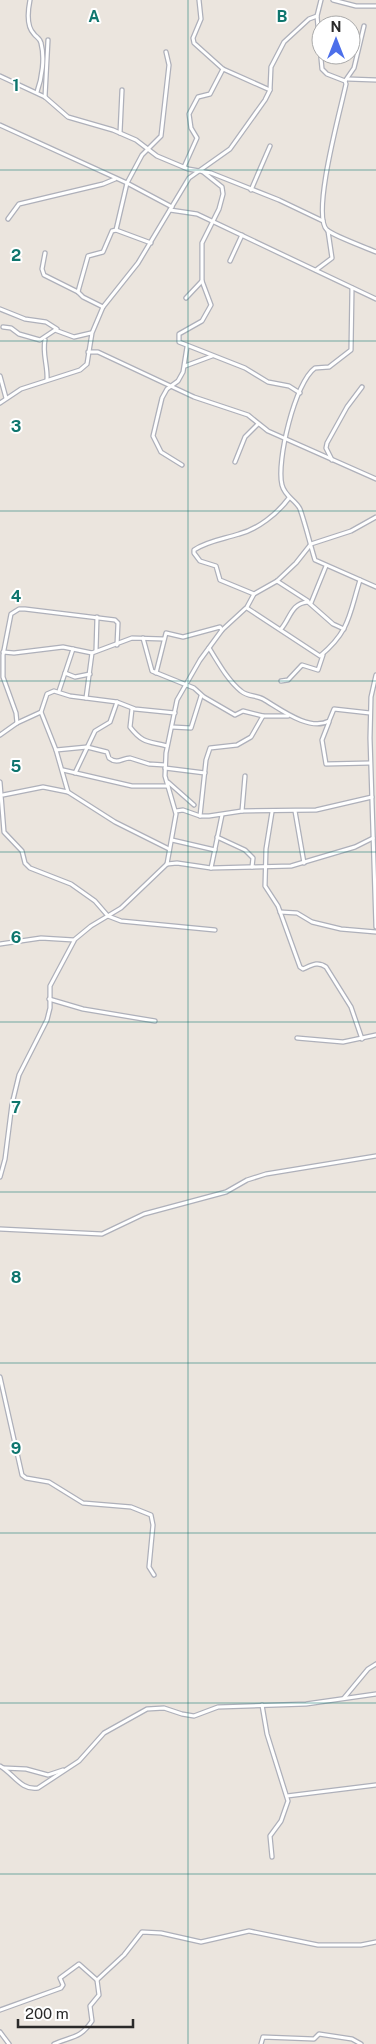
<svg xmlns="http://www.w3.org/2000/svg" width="376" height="2044" viewBox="0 0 376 2044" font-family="'Public Sans',sans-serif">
	<rect width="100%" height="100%" fill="#ebe5de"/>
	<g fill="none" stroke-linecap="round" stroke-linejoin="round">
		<defs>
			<g id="minor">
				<path d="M30,0C28,10 26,26 34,34C36,37 40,38 41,43C45,58 42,78 37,92"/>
				<polyline points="199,0 201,19 193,38 194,43 223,69 270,90"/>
				<path d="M321,0L317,16L322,69L327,74L345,81L346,84C341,108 311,215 327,230C336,237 365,247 376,252"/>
				<polyline points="333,0 356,6 376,6"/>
				<polyline points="0,76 45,97 68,117 113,130 136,140 157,156 188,169 211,173 279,200 323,221"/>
				<polyline points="348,79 376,80"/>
				<polyline points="345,81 354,68 364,26"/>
				<polyline points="45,97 48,40"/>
				<polyline points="0,125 127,183 172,207"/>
				<polyline points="120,133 122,90"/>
				<polyline points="184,167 197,138 191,128 189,114 198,97 210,94 223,69"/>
				<polyline points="251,190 270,146"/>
				<polyline points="170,210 197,214 376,299"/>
				<polyline points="8,219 19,204 103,184 115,179"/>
				<polyline points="116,230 151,243"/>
				<polyline points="45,253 42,269 44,275 78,292"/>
				<polyline points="230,261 242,235"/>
				<polyline points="316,270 332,258 328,231"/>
				<polyline points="202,281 211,305 202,321 179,334 179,342 245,368 268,382 289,386 300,393"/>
				<path d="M352,288L351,350L329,367L315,368C295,382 276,462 282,485C285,497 296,500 300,509C306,526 310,544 315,560L376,587"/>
				<polyline points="186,298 202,281 202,243 219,209 223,194 222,187 202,171"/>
				<polyline points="103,307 138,263 189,178 230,149 265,100 270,90 271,67 284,42 309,19 317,16"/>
				<polyline points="0,309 25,319 46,322 57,329"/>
				<polyline points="3,327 11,328 19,334 40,340 55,330 74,337 91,333"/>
				<path d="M45,340C42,353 48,366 47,380"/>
				<polyline points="88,352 98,352 194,397 248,415 268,431 376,479"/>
				<polyline points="185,366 212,356"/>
				<polyline points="0,376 6,398"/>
				<polyline points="0,403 21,389 80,370 87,364 92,333 103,307 83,297 78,292 79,288 88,256 103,252 112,231 116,230 127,183 142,155 161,136 169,65 166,52"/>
				<polyline points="332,460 326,448 327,443 347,407 362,387"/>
				<polyline points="235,462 245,437 258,424"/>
				<polyline points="182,465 161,452 153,436 162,398 167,389 178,381 183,372 187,347"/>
				<polyline points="277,581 308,601"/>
				<path d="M254,594L220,580L216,566L200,561L194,553V550C207,541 224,539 239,534C258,529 277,514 289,498"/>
				<polyline points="311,603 326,566"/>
				<path d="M247,608L320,656C350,631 349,615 360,580"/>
				<path d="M281,629C290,619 291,603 308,602L333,624L344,629"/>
				<polyline points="143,638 152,671 194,688 204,697 235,715 243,711 263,716 288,716"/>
				<path d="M209,648C218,662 228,681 241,691C248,697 256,695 263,699C279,708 309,732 329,721L334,709L370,713"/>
				<polyline points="96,651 97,617"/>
				<polyline points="3,652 14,653 63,647 92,653 132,638 164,639"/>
				<polyline points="65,673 75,677 90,674"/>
				<polyline points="156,673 166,633 183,637 220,627 222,630"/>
				<polyline points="376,675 371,697 370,738 376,927"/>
				<polyline points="281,681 288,680 302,665 318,670 323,655"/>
				<polyline points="59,691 73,649"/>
				<polyline points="86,698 92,653"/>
				<path d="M132,709L130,727C143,744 149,741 167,746"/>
				<polyline points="41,712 56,750 68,792 115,822 169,849"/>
				<polyline points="329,722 322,740 326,764 370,763"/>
				<polyline points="17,723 16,713 3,677 3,655 11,614 19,609 25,609 115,620 118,623 117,645"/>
				<polyline points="172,727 191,728 201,696"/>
				<polyline points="0,735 17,723 41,712 47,694 54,691 70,696 117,702 135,709 175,713"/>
				<path d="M56,750L87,747L107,752L109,758C118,765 122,758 130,758L149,764L165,765"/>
				<polyline points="165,768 205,773"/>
				<polyline points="63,770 132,786 168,786"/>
				<polyline points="75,773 95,731 110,722 117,702"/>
				<polyline points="0,782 4,832 22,851 25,863 30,868 71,884 95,901 108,916 121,921 215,930"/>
				<polyline points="168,782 194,805"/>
				<polyline points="3,795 43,787 68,792"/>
				<polyline points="176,811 183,810 200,816 209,816 242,811 316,810 372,797"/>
				<polyline points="242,811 245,776"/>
				<polyline points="295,811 304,863"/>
				<path d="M272,812L266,849L265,886L278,906L300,967L303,969C312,965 318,961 326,967L351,1007L362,1039"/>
				<polyline points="200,816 206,760 210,748 237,745 251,737 263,716"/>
				<polyline points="217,837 245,850 253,858 252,867"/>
				<polyline points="172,840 215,850"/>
				<polyline points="167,864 176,814 165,776 166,753 177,700 200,660 222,630 247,607 254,594 277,581 296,563 311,544 351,531 376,517"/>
				<polyline points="211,868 222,815"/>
				<polyline points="280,912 297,913 312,922 341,929 376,932"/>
				<polyline points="0,944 41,938 74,940 91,926 121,908 167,864 177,863 211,868 291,866 355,847 373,838"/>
				<polyline points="49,999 83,1009 155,1021"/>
				<polyline points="297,1038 343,1042 376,1035"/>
				<polyline points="0,1177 5,1159 12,1104 19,1075 47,1020 50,1008 50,986 74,941"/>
				<polyline points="0,1229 102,1234 144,1214 226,1192 247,1180 266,1174 376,1156"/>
				<polyline points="0,1377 22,1475 26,1478 49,1482 83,1503 131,1507 151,1515 153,1525 149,1567 154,1575"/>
				<polyline points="344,1698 368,1669 376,1664"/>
				<polyline points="262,1705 267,1734 288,1801 281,1821 270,1836 272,1857"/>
				<path d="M0,1766C13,1773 21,1791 38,1788L79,1761L104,1733L147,1709L164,1708L182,1714L194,1716L218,1707L306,1704L376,1694"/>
				<polyline points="4,1768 26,1769 48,1775 63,1770"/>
				<polyline points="287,1796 376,1785"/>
				<polyline points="0,2010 61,1988 63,1985 60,1978 79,1964 97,1980"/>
				<polyline points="0,2032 9,2044"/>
				<path d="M54,2044C72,2036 80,2039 92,2021L90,2006L99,1995L97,1980L124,1955L142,1932L161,1933L201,1942L249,1931L318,1945H361L376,1942"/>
				<polyline points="261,2044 263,2037 314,2039 319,2034 352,2039 361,2044"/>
			</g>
		</defs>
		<use href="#minor" stroke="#aeb0ba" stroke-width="5.5"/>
		<use href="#minor" stroke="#fff" stroke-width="3"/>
	</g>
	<path fill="none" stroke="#0f766e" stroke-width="1" stroke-opacity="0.55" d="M188,0V2044M0,170H376M0,341H376M0,511H376M0,681H376M0,852H376M0,1022H376M0,1192H376M0,1363H376M0,1533H376M0,1703H376M0,1874H376"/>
	<g font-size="16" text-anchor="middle" font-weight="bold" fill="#0f766e" stroke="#fff" stroke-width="4" stroke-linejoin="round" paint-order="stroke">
		<text x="94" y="22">A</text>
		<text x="282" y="22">B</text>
		<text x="16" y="91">1</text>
		<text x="16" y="261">2</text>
		<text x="16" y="432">3</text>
		<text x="16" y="602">4</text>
		<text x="16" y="772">5</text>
		<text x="16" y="943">6</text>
		<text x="16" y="1113">7</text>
		<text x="16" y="1283">8</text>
		<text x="16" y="1454">9</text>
	</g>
	<g transform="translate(336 40)"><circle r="24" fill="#ffffff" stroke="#aaaaaa"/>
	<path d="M0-4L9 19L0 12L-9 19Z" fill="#4c6fea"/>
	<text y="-8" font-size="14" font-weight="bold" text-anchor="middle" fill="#2a2a2a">N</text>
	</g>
	<path d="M18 2019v8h115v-8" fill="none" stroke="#2a2a2a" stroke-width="2.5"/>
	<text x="25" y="2019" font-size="15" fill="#2a2a2a" stroke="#ffffff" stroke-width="4" paint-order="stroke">200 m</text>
</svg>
